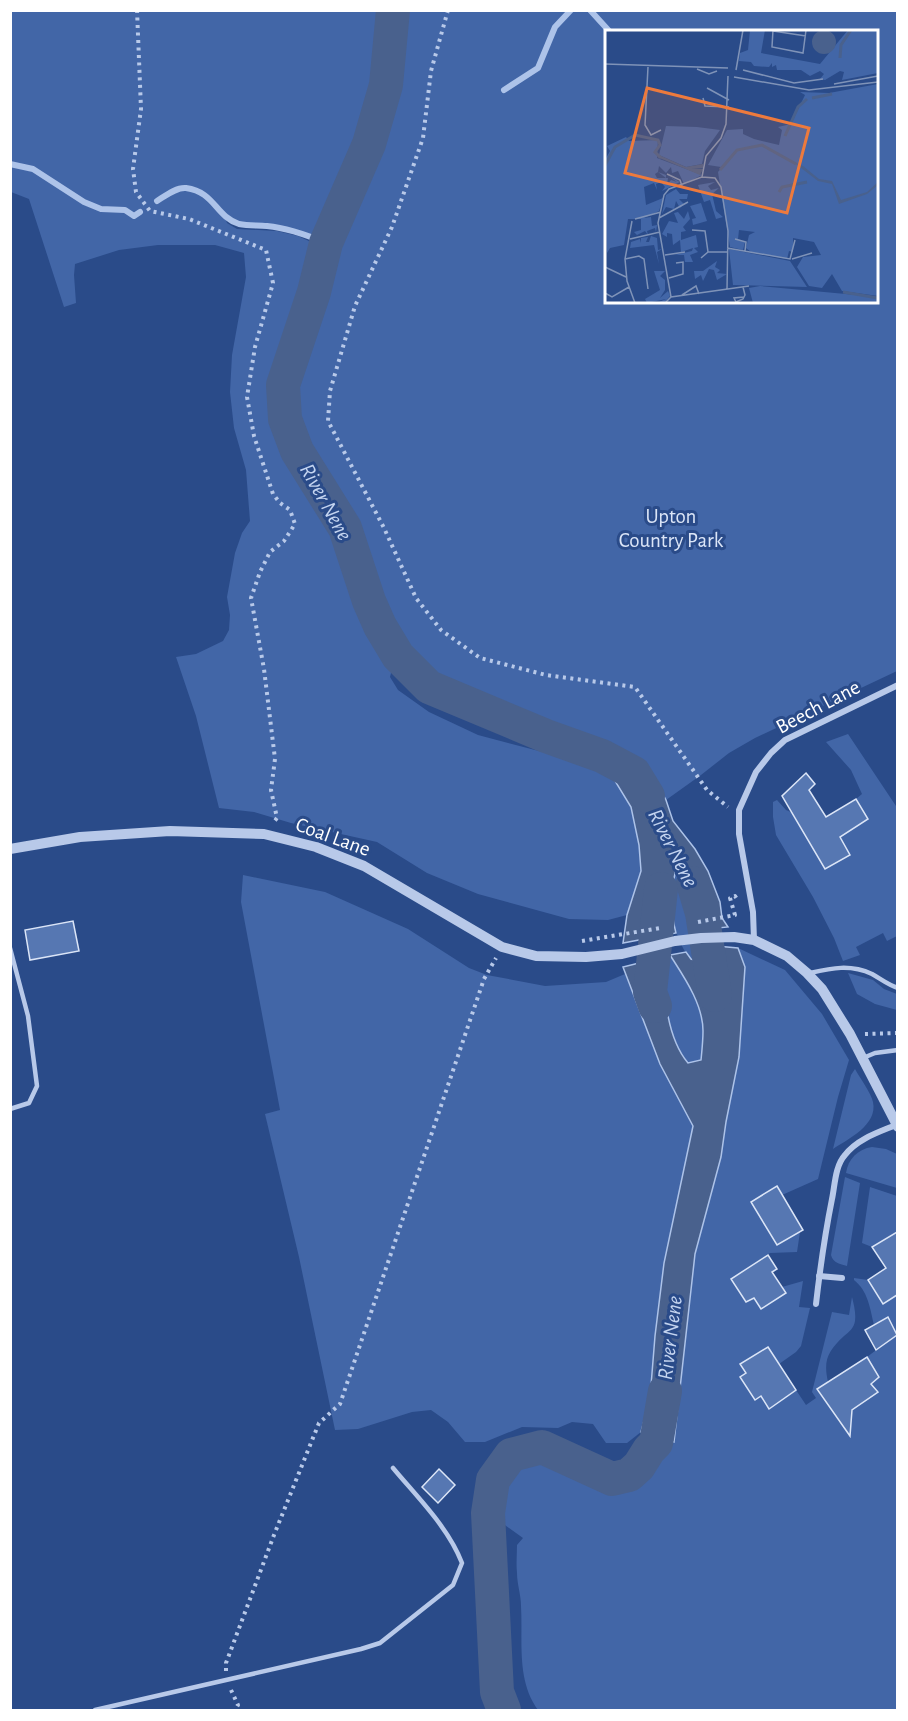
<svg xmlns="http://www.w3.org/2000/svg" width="908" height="1721" viewBox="0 0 908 1721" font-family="'Alegreya Sans',sans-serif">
	<rect width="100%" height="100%" fill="#2a4b89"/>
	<g fill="#4266a7" fill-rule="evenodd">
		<path d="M10,11H897V671L755,738L729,753L701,775L666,800L652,774L635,758L597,741L429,687L398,656L380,626L369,601L345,528L297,451L285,419L283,385L309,306L326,243L298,232L265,225L256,226L238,223L225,216L227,223L237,229L277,231L298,236L311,242L314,248L305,272L304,287L283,356L275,392L281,426L304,477L340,537L351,569L358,598L373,630L394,661L390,677L398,690L429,712L478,735L535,750L578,759L612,776L631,807L639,845L641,871L627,915L608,920L569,919L478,894L427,873L377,842L291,823L254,812L219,808L196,716L176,657L196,654L223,641L229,630L230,615L227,597L235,553L242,533L250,521L246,470L234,428L230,392L232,355L246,277L244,253L215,245H158L119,250L75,264L74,275L76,303L64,307L29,199L11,192ZM606,32H876V302H606Z"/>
		<polygon points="848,734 896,806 897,804 897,936 887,941 883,933 856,947 860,955 843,961 834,938 813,897 776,835 773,817 773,802 777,800 786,810 798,815 825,868 850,855 840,837 868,819 856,799 862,794 851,770 826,742"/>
		<path d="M676,867L698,930L701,957L697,961C690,959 687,955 683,948C669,922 671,896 676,867Z"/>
		<polygon points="243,875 325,892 408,929 469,968 487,975 545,986 606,982 625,974 660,1064 693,1126 664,1263 655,1336 650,1398 641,1432 627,1443 606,1443 593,1424 572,1422 558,1428 522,1427 485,1442 465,1442 448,1422 431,1410 412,1412 358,1429 335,1430 299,1257 265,1114 280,1110 241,902"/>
		<path d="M663,946C680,970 703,1001 703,1031C703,1041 702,1050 701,1060L688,1063C664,1032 662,984 663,946Z"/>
		<path d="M738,948L785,970L822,1014L849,1060L838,1097L818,1179L782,1195L777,1186L751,1202L800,1232L797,1252L770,1253L731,1279L746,1302L754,1298L761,1309L785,1293L782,1287L803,1281L799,1307L810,1308L801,1346L796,1352L779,1364L767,1347L740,1364L746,1373L740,1377L755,1399L761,1396L769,1408L796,1390L806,1405L816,1398L812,1392L832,1312L849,1315L852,1297C854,1305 856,1313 855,1321C854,1328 849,1332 844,1336C828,1351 823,1360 828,1382L817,1389L840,1423L846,1424L844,1405L877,1392L871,1384L879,1377L867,1357L896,1335L886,1326L883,1320L874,1325C870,1308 868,1291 854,1280V1278L868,1280L883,1304L897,1295V1710H538C516,1680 523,1641 521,1606C521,1595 517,1584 517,1573C516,1563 517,1554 517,1545L523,1538L488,1513L493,1480L511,1455L542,1447L612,1479L629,1475L649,1450L656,1443L658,1436L674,1442L695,1254L721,1157L726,1122L739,1057L745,967Z"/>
		<polygon points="848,973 873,980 884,989 897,994 897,1010 875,1004 857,994"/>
		<path d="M855,1069C860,1078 871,1093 873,1102C878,1125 848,1139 833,1149L851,1075Z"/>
		<path d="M872,1147L886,1149L897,1154V1188L846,1173C848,1159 858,1149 872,1147Z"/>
		<path d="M845,1177L860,1183L847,1266C840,1264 833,1263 831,1255Z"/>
		<polygon points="870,1187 897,1196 897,1241 893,1234 872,1247 862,1243"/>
	</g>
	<g fill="#49618d" stroke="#adc3e9" stroke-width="1.5">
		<polygon points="384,10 406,11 398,87 374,81"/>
		<path d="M622,752L635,758L652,774L666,800L673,821L695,849L708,871L720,902L722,918L728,927L698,930L676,869C671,890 670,911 676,933L623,943L627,915L641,871L639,845L631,807L612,776Z"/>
		<path d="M716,946L738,948L745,967L739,1057L726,1122L721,1157L695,1254L674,1442L641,1432L650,1398L655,1336L664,1263L693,1126L660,1064L623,967L663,957C663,990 666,1037 688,1063L701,1060C702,1050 703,1041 703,1031C703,1004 684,977 670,955L686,952L691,959L697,961L701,957L700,949Z"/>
	</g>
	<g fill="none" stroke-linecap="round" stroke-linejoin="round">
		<g stroke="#adc3e9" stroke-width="6">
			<polyline points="590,10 610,32"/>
			<polyline points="504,90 538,68 555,27 571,10"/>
			<polyline points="10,164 33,169 84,202 101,209 125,210 134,216 140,212"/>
			<path d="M157,201C165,196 176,187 186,188C215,192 215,216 239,224C249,226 258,225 267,226C288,228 307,235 326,243"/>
		</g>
		<g stroke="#49618d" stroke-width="34">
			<polyline points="393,10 386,85 369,144 326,243 314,292 283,385 285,419 297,451 345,528 369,601 380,626 398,656 429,687 546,736 602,756 634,773 648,796"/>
			<polyline points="693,883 702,913 715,995"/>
			<polyline points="655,1006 650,992 661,889"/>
			<polyline points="504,1710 497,1692 488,1513 493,1480 511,1455 542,1447 612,1479 629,1475 639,1466 649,1450 656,1443 665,1391"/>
		</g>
	</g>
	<g fill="#5677b2" stroke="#dbe5f7" stroke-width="1.5">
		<polygon points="806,773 815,784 809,790 826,817 856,799 868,819 840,837 850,855 825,869 782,796"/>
		<polygon points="73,921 79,951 30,960 25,930"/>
		<polygon points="777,1186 803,1230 777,1245 751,1202"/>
		<polygon points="897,1232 897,1295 883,1304 868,1280 886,1268 872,1247"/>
		<polygon points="768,1255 777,1269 772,1272 786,1293 761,1309 754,1298 746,1302 731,1279"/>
		<polygon points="888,1317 897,1335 876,1350 865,1330"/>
		<polygon points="768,1347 796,1390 769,1409 761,1396 755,1400 740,1377 746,1373 740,1364"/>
		<polygon points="867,1357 879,1377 871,1384 878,1392 852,1410 850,1436 817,1389"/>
		<polygon points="439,1469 455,1485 438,1503 422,1487"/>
	</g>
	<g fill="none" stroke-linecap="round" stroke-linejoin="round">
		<g stroke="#b8c9e9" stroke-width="4" stroke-dasharray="3 4.5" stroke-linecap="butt">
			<polyline points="137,10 141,109 133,169 136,192 150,211 189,219 266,250 273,283 255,347 247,397 254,436 273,494 280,503 290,510 295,524 284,541 270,552 260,572 251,598 264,669 275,759 271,790 277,818 273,823"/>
			<polyline points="448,10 431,71 423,138 392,227 355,306 330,391 328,421 384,528 416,598 441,630 480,658 546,675 635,687 707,790 728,807"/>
			<polyline points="698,922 735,915 730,898 735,896 737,899"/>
			<polyline points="582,941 660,928"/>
			<polyline points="865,1034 898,1033"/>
			<polyline points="226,1671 226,1663 274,1535 319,1423 340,1404 484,979 496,958"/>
			<polyline points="231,1690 238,1705 235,1710"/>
		</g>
		<g stroke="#b8c9e9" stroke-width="4.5">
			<polyline points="10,948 28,1016 32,1047 37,1086 29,1103 10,1109"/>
			<path d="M810,973C832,968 850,964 872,974C881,979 888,985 898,988"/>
			<polyline points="863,1058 875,1053 898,1050"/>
			<path d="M95,1710L361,1649L380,1643L453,1585L462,1563C448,1527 418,1498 393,1468"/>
		</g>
		<g stroke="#b8c9e9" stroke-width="6">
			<polyline points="754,940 753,912 739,834 739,810 756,772 771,753 785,740 898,685"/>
			<polyline points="819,1276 842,1278"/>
			<path d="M816,1304C820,1269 825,1234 832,1199C835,1185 835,1166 845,1155C857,1139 879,1132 896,1125"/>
		</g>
		<polyline stroke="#b8c9e9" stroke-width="10" points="10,849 80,837 170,831 264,834 316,847 364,866 502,947 536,956 586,957 622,954 675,941 701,938 734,937 754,940 787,956 807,973 822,989 850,1034 898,1127"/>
	</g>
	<g text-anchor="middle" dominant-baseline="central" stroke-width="6" stroke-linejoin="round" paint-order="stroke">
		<g font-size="21" fill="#dbe5f7" stroke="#2a4b89">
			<text x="671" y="516">Upton<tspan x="671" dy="24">Country Park</tspan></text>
		</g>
		<g font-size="21" fill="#fff" stroke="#2a4b89">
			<text transform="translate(818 707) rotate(-28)">Beech Lane</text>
			<text transform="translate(333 837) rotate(20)">Coal Lane</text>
		</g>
		<g font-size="22" font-style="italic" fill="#c4d4f0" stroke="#2a4b89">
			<text transform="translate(326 502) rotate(61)">River Nene</text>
			<text transform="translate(673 848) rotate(63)">River Nene</text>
			<text transform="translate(670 1338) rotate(-83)">River Nene</text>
		</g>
	</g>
	<g transform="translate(605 30)">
		<rect width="273" height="273" fill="#2a4b89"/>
		<path d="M145,0H160L156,23L215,34L243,0H273V43L237,50L239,42L235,41L220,50L215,49L219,44L215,41L205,46L196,40H172L171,35L167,37V33L164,37L149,36L146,32L134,31L135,23L143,20ZM273,54V266L237,261L227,244L217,258L204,256L192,237L198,227L216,225L209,212L188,208V222L184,221L182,229L146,222L141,218L144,205L150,202L134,200L133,209L140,212L138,220L125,217L113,142L132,120L116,137L103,135L122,100L138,99V104L149,109L174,115L177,100L173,97L186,94L200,65L195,62L224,63ZM61,96L92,97L115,100L100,121L97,134L81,137L54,125ZM21,107L24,111L53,110L52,128L97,145L79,154L73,141L67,143L66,137L61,143L54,136L53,142L61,145V148L53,142L50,144L52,148H63L62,155L66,150L72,152L65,147L75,152L57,161L60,157L56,152L51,154L52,160L49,153L39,157L41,175L58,168L54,181L39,188L46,187L47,196L52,195L51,202L50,198L42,201L43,205L40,201L32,205L29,202L36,200V189H23L19,215L5,218L2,223L0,130L5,121L2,116ZM110,152L103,156L106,160L114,158L107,164L111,181L118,187L111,189L105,170L99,172L93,155ZM71,159L75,164H83L82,169H74L79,174L75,178L71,171L69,179L61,177L57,184L61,165ZM96,173L102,191L88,195L87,189L91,188L85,176ZM83,181L85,189L78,197L81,201L76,202V210L91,205L93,217L89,218L93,222L85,225L88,232H80L79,225H70L87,221L88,218L76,222L75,210L68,215L67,204L62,203V207L57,204L64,191L73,193L69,183L73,182L79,189ZM46,206L52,208L53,220L57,219L52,222L54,234L49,215L25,218L26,212L35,209L36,213V208L43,207L41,212H44ZM124,219L185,231L202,257L128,255ZM112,231L110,237L115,240L112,243L122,244L112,250L109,240L104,239L98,251L96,245L90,249L89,241H98ZM49,241H60L55,246L60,250V260L55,268L63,261L65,266L59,273L54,272L61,269L42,273L40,269L55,260ZM155,256L273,267V273H148L144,258Z" fill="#4266a7"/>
		<path d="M207 12a12 12 0 1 1 24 0a12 12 0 1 1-24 0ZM54,125L81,137L98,134V138H87L98,139L95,145L52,127ZM187,131L198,136L214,149L227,151L236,170L262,162L273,152V155L262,164L234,174L227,154L213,151Z" fill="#49618d"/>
		<path fill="none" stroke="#49618d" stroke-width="3" d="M235,28L236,15L246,0M207,68L227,64M180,106L193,77L202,69M0,135L10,117L30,105L53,110L55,115L50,122L56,128M115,140L132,120L157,115L191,134M174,162L177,157L202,152M238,262L273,268"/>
		<path fill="none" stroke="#7f93b8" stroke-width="1.5" d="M168,0L167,17L198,23L201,0M168,1L201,6M0,34L123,38M43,37L40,95L46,105L56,100M92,39L104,44L112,41M131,40L138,0M138,40L189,53L218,49M129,47L204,60L273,52M229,54L273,46M102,58L124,70M98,68L100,76L124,77M62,144L75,150L77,156M97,147L110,148L116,157L123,201L122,260M54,188L83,172M30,189L56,182M27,191L20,229L22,251L30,273M87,200L100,201L103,222L96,228M25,209L55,202M130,209L141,212L140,221M122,218L185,229L190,210M103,222H122M60,225L80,222M20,229L34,226L39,229L43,259M187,229L207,223M0,237L21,247M64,248L78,244V232L71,233M138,257L140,265L138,269L131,272L129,268L139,267M0,263L7,267L24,257M77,265L91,256L94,264M66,267L53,193L59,165L64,159L97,147L101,126L116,108L121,94L123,46M60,273L66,267L144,256"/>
		<path fill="#ed7a3d" fill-opacity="0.15" stroke="#ed7a3d" stroke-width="3" d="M42,58L204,98L182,183L20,143Z"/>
		<rect width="273" height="273" fill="none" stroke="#fff" stroke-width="3"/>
	</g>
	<rect width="908" height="1721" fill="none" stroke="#ffffff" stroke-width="24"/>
</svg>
